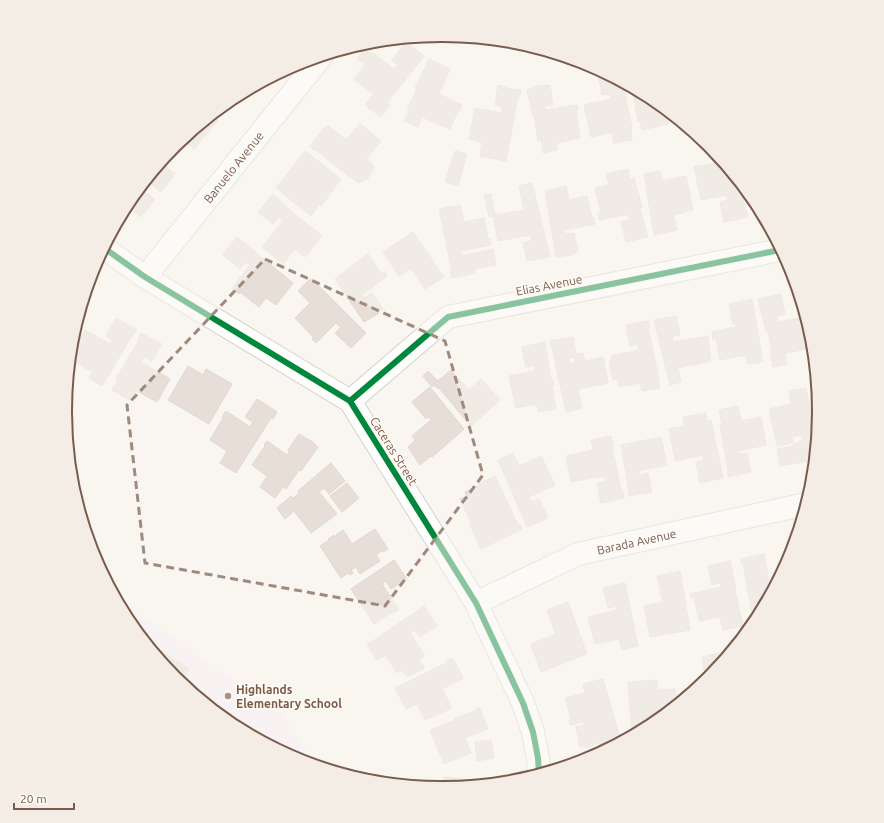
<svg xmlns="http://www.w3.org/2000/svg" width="884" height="823" viewBox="0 0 884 823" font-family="Ubuntu,sans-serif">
	<rect width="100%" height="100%" fill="#f9f5f0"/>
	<polygon fill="#f6eef6" points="117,598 284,715 315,764 298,759 233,724 176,678 129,620"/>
	<g fill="#e6ded7" stroke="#e2d8d2" fill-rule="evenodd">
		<polygon points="406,42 424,56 387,103 390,105 381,117 365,105 374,94 354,79 365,64 357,59 364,49 371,54 372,52 394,69 398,65 392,60"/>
		<polygon points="429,59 450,69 439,94 462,105 460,111 458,110 450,129 422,117 418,127 404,121 409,111 407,110 417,89 415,88"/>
		<polygon points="604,73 623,84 632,128 631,129 632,140 614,143 612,132 591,137 584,105 612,99 610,94 602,95 598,74"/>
		<polygon points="498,85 507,87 506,88 521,90 520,97 518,97 506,161 480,156 482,142 469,139 475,108 501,113 502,107 495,105"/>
		<polygon points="544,85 544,86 550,85 553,105 544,106 545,110 577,105 578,110 576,111 580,138 556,143 557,150 543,153 541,140 538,141 534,115 533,115 527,90 533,88 533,87"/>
		<polygon points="632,88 651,99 670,114 666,115 668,124 642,130 640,121 638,121"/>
		<polygon points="212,116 218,120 194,149 183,140"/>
		<polygon points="360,124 381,141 366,159 374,166 373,170 368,178 359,183 352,178 351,178 316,150 315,151 310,146 327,125 346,140"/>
		<polygon points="305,151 341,179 321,206 319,205 311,216 276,188"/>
		<polygon points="455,151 467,154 458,186 445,182"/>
		<polygon points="722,162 738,182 748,217 724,222 720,202 728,200 727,195 701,200 694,167"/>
		<polygon points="161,163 175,174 161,192 147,181"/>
		<polygon points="628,169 630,179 634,178 638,194 639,194 640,201 639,203 641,202 642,207 640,209 648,237 626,242 621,222 629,220 628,214 599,220 598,213 601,213 595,188 609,185 606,174"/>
		<polygon points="660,171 662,181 686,176 693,210 673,215 677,230 654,235 644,174"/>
		<polygon points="532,183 550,257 527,261 523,243 532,241 531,235 498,241 493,216 489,217 484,195 491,194 495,215 524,210 519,186"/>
		<polygon points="566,186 569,200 587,196 592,218 594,218 595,224 564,230 565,234 574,233 578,252 572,253 572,255 556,257 545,191"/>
		<polygon points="140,189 155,199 141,217 127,206"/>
		<polygon points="273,194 292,212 322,236 305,257 295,249 283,264 262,247 283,221 279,217 273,224 258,212"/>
		<polygon points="460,205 464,222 484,218 488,239 490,239 491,245 461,251 462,256 493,249 496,265 474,269 475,273 452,278 450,272 452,272 439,209"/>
		<polygon points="413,232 444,277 425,289 411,268 399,276 383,252"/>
		<polygon points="237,237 293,283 276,305 266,298 259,307 240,292 239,294 232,288 250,265 246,262 240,269 223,255"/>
		<polygon points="368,254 382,274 385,272 387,276 362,295 364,298 372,293 383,309 378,312 379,313 364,322 335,279"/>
		<polygon points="311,278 366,333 351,348 335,333 341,327 336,323 316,343 312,339 314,338 295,318 310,303 298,291"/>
		<polygon points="781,294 785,314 777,316 778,322 805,317 812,348 785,353 787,364 773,367 770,351 772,351 768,332 766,332 758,299"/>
		<polygon points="752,299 763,362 748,364 746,355 720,360 716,338 713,339 712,332 736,327 735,324 733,324 729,304"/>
		<polygon points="676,316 680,335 672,336 673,342 708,336 711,361 678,368 681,382 670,385 654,320"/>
		<polygon points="116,318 137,330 133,336 132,336 102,386 89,378 92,372 71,359 71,358 85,330 110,344 113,340 106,336"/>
		<polygon points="648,321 650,327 648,327 659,379 658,379 660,388 642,391 640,383 619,387 617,379 613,380 609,361 612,360 611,356 639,350 638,344 630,346 626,325"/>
		<polygon points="141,333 162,344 152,361 144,357 141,362 170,379 157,402 137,391 131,401 112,390 118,380 116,379 139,340 138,339"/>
		<path d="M573,337L576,354L583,353L585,361L603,357L608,383L578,389L582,408L566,412L552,347H551L550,341ZM574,357L575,363L570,364L568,358Z"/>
		<polygon points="545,342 551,380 553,380 554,385 552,386 556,409 538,412 537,404 516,408 509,376 535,371 534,365 526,367 522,347"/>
		<polygon points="188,366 203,375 206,369 232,384 209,424 168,400"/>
		<polygon points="451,370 469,390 481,379 500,400 471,426 439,388 438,389 434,385 432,387 423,376 428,371 438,381"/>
		<polygon points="430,387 464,429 432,457 431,456 420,465 408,447 415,440 412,436 431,420 428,417 426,419 412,402"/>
		<polygon points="806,388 814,429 815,429 816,435 814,460 780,466 777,449 793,446 792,445 795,445 795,443 803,441 802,435 792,437 793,443 777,446 769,409 791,404 789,391"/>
		<polygon points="257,399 277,412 273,419 271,418 236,473 220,463 227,451 210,440 223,418 222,417 226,411 250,427 253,422 245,417"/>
		<polygon points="738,406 741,421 761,417 766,445 738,451 738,454 747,453 751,472 728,477 728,471 720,425 722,425 719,410"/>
		<polygon points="706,413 707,421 711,420 723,478 700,483 696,462 704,461 703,455 675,461 669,429 685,426 683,417"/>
		<polygon points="299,434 314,443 314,444 318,447 301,471 299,470 286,489 283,487 275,498 260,487 267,476 252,465 265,446 264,445 267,441 287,455 290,451 288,450"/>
		<polygon points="611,436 614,447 612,447 622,493 623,492 624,498 601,503 597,483 606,481 604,476 571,482 566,456 593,450 591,440"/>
		<polygon points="661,437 667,465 638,471 639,475 648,473 652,492 629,496 628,491 629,491 621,445"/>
		<polygon points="513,453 519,466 541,456 555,485 529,497 531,502 539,499 548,518 527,527 498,460"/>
		<polygon points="331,463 345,481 329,494 324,488 319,492 337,514 311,533 294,511 285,519 277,508 291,496 293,498 299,493 298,491"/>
		<polygon points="495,476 518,525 520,524 522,529 481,549 469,523 471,522 460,499 467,496 465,492 472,489 473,492 475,491 473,488 478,486 478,484"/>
		<polygon points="347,483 359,498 342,512 330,496"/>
		<polygon points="375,529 388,549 383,552 382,551 376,555 380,561 360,574 356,567 351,570 353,573 350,575 348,573 341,578 320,546 329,540 328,539 334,535 335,537 337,536 336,535 343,530 352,544"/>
		<polygon points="764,554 769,581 777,579 755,620 754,613 752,614 743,563 741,563 741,559"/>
		<polygon points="394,560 407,579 391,589 386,581 382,584 399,610 394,613 392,612 374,624 351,589"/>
		<polygon points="730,561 736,590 735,590 743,626 723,630 720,617 699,621 694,597 691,598 690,594 721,587 720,583 712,585 708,566"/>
		<polygon points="680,571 690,630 650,637 644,606 663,602 657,576"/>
		<polygon points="625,583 638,646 622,650 619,639 595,644 588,617 617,610 616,606 608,608 603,588"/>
		<polygon points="568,602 587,654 541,672 531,644 556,634 547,610"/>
		<polygon points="424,606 437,626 420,637 415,630 410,633 425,656 419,660 425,668 407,677 402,670 397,673 385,655 377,660 367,645"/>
		<polygon points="153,646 189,669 181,682 176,678 152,648"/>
		<polygon points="722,652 723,659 706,680 702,657"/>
		<polygon points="453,658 463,678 442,689 452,708 425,720 417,704 406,709 395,688 448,662 447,660"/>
		<polygon points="603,679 619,734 620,734 621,739 599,745 598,742 587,748 585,746 580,747 576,727 584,725 583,722 570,725 569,720 571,720 565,698 585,693 583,684"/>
		<polygon points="657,680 658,690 675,689 677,704 661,717 644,718 644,724 653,723 632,735 628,682"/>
		<polygon points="697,687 687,695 686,689"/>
		<polygon points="479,707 488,729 465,738 471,753 444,764 430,730 455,720 454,719 477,710 476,709"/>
		<polygon points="491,740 494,758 477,761 475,742"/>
		<polygon points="444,777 490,782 490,780 496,781 496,783 442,788"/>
	</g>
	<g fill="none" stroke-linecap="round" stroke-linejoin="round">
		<defs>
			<g id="minor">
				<polyline points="104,248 145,277 350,401 476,603 523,703 533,732 538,758 539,774"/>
				<path id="s1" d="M145,277L321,57"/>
				<polyline points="350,401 448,317 780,250"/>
				<path id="s2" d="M476,603L578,554L806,504"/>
			</g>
		</defs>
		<use href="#minor" stroke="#d7d1cb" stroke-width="24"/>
		<use href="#minor" stroke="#fefefd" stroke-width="22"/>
		<defs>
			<g id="cycleway">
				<polyline points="104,248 145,277 350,401 476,603 523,703 533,732 538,758 539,774"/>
				<polyline points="350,401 448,317 780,250"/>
			</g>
		</defs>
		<use href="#cycleway" stroke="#fffaf3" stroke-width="8"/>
		<use href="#cycleway" stroke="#00873e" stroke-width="6"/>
	</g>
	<path d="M0 0H884V823H0ZM265,259L445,341L483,475L385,606L145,563L127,405Z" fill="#f9f5f0" fill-opacity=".55" fill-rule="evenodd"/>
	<path fill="none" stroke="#9f8a7d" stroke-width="3" stroke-dasharray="8 5" stroke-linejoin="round" d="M265,259L445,341L483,475L385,606L145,563L127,405Z"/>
	<circle fill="#a69286" stroke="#fffaf3" stroke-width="1.5" cx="228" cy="696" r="4"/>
	<g text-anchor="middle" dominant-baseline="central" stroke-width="3.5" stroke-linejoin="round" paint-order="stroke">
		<g font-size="12" fill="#7a5c4d" stroke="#fffaf3">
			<text stroke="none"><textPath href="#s1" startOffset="141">Banuelo Avenue</textPath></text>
			<text transform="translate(549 285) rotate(-11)">Elias Avenue</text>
			<text transform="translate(394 451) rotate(58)">Caceras Street</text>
			<text stroke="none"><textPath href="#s2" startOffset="173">Barada Avenue</textPath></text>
		</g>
		<g font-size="12" font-weight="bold" fill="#7a5c4d" stroke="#fffaf3" text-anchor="start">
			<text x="236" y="689">Highlands<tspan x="236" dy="14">Elementary School</tspan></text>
		</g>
	</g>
	<path d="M0 0H884V823H0ZM441 42H443A369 369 0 0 1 812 411V412A369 369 0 0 1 443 781H441A369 369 0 0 1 72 412V411A369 369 0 0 1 441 42Z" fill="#f4ede6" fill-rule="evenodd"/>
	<path fill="none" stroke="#7a5c4d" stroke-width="2" d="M441 42H443A369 369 0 0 1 812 411V412A369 369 0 0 1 443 781H441A369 369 0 0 1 72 412V411A369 369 0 0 1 441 42Z"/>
	<path d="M14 803v6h60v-6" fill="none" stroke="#7a5c4d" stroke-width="2"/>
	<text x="20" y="803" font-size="12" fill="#7a5c4d" stroke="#fffaf3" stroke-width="3" paint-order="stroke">20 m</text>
</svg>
